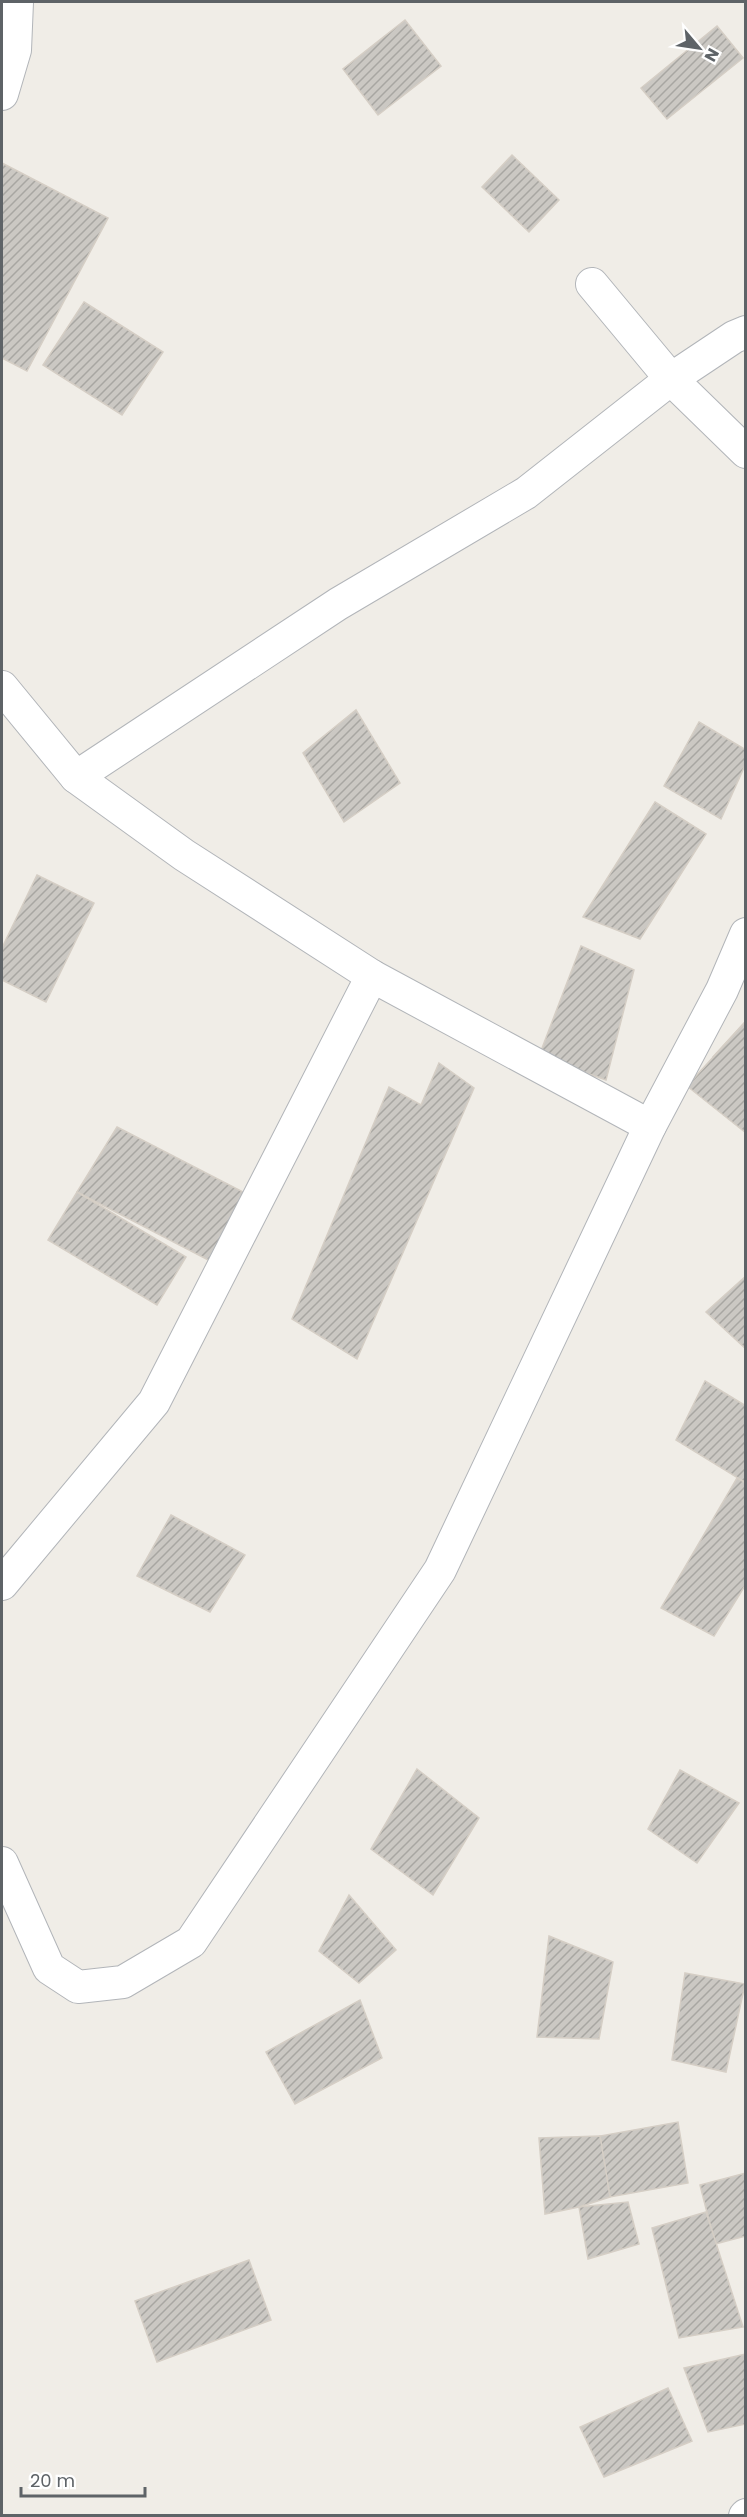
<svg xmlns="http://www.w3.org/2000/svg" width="747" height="2517" viewBox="0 0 747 2517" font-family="Poppins,sans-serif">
	<defs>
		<pattern id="building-hatch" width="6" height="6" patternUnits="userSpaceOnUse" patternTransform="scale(1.5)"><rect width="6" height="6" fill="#cbc8c3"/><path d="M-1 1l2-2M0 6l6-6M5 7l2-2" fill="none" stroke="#a8a6a2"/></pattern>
	</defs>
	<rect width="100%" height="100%" fill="#f0ede7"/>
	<g fill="url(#building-hatch)" stroke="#d5cec5" stroke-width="1.5">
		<polygon points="405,20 441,66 378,115 343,69"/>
		<polygon points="717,26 743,58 667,119 641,88"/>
		<polygon points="512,155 559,200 529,232 482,187"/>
		<polygon points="2,163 108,218 27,371 2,358"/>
		<polygon points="84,302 163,352 122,415 43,365"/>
		<polygon points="356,710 400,783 344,822 303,753"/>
		<polygon points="699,722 746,750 746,763 721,819 664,786"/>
		<polygon points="655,802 706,834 640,939 583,917"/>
		<polygon points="37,875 94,903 46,1002 2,980 2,948"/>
		<polygon points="581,946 634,970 606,1080 539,1056"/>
		<polygon points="746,1021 746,1079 743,1081 713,1057"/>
		<polygon points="746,1021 746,1133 687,1086"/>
		<polygon points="439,1063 474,1088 357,1359 292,1319 389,1087 421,1105"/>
		<polygon points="117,1127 247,1194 214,1263 77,1192"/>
		<polygon points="77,1192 186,1257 157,1305 48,1240"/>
		<polygon points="746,1276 746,1349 706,1312"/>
		<polygon points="705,1381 746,1406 746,1483 676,1440"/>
		<polygon points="737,1478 746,1483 746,1584 714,1636 661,1608"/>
		<polygon points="171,1515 245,1555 210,1612 137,1576"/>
		<polygon points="417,1769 479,1818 433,1895 371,1849"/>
		<polygon points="680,1770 739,1803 697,1863 648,1829"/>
		<polygon points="349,1895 396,1950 359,1983 319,1951"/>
		<polygon points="549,1936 613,1962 599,2039 537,2037"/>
		<polygon points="685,1973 745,1984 726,2072 672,2060"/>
		<polygon points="360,2000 382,2058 295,2104 266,2052"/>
		<polygon points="678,2122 688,2183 610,2197 600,2136"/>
		<polygon points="600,2136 610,2197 579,2207 545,2214 539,2138"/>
		<polygon points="746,2173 746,2236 715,2244 700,2185"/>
		<polygon points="628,2202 639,2244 588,2259 579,2207"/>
		<polygon points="706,2212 743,2327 679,2338 652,2228"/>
		<polygon points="249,2260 271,2320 157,2362 135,2301"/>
		<polygon points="746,2354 746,2424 708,2432 684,2368"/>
		<polygon points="668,2388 692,2441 604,2477 580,2427"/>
	</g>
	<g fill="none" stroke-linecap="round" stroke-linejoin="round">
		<defs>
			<g id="minor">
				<polyline points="2,94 15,50 17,2"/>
				<polyline points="592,284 671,379 746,452"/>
				<polyline points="2,687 76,777 184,855 372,976 650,1126"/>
				<polyline points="76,777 338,604 526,493 671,379 734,337 746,332"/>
				<polyline points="2,1584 154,1402 372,976"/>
				<polyline points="2,1863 49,1968 78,1987 123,1982 191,1942 440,1570 650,1126 722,990 746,934"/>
				<polyline points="745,2516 746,2515"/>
			</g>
		</defs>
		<use href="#minor" stroke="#b2b5b9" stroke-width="34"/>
		<use href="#minor" stroke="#fff" stroke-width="32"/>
	</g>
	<rect width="747" height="2517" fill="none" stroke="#5e6367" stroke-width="6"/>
	<g transform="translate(699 48) rotate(119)" stroke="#ffffff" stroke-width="4.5" paint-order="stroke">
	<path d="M0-4.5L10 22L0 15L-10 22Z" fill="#5e6367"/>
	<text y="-9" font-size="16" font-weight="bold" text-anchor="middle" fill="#5e6367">N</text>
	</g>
	<path d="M21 2487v9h124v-9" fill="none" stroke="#5e6367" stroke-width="3"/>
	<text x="30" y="2487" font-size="18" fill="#5e6367" stroke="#ffffff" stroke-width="4.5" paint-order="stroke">20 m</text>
</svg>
